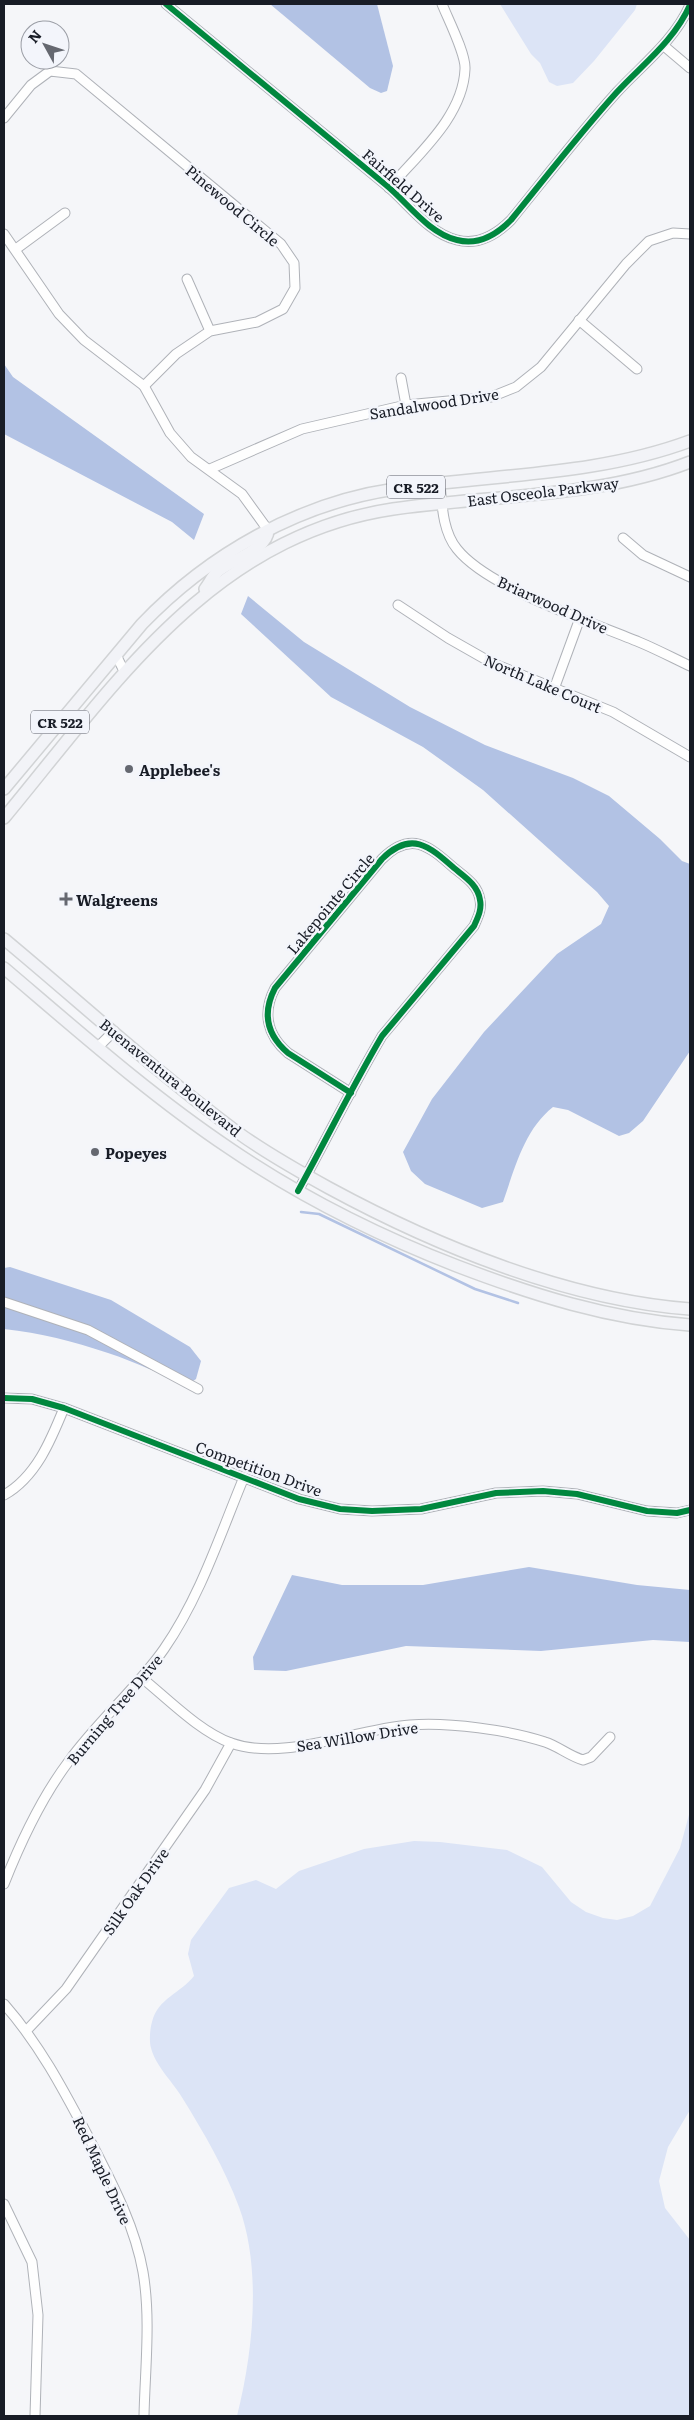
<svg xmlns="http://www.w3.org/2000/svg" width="694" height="2420" viewBox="0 0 694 2420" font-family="Literata,serif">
	<rect width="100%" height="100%" fill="#f5f6f9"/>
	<g fill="#dce4f6">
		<polygon points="500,4 637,4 635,10 594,61 573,83 557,86 549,82 540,63 531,54"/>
		<path d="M690,1811V2110L668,2147L659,2181L665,2208L690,2240V2416H237C253,2353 262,2269 239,2207C225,2169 204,2133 183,2099C174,2083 156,2067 151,2048C149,2042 150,2028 152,2022C158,1998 181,1993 194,1976L188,1954L191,1940L229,1888L256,1880L276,1889L299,1871L364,1849L414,1841L440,1842L507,1850L542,1867L571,1902L586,1912L603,1918L617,1920L633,1916L650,1906L680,1848Z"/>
	</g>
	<g fill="#b2c2e4">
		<polygon points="270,4 377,4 393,66 387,91 381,93 370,88"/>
		<polygon points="4,364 13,377 204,514 194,540 172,522 4,434"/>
		<path d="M248,596L304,642L410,707L485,745L573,778L609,796L660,839L682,861L690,864V1051L643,1121L629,1133L619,1136L568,1110L553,1107C524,1130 515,1168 503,1202L482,1208L425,1184L411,1171L403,1152L432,1099L484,1032L557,954L601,924L609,906L597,892L483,790L423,747L331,697L241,614Z"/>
		<path d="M10,1267L111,1300L190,1347L201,1361L196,1379L190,1383C161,1376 136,1362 108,1353C72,1341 41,1333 4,1329V1268Z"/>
		<polygon points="529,1567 637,1585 690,1590 690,1642 653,1640 541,1651 406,1646 286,1671 254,1670 253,1657 292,1575 342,1585 423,1585"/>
	</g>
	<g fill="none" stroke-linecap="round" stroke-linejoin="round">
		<polyline stroke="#b2c2e4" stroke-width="2.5" points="301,1212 319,1214 475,1289 518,1303"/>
		<defs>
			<g id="minor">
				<path d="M166,4C240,64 313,125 386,185C408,203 428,233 457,240C479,246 497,234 511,220C546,177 580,133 617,92C643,64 674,41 690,5"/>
				<polyline points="664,46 690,68"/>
				<polyline points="4,118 31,85 50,71 76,74 281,244 294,263 295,288 283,309 257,322 210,331 176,354 144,386"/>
				<path d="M389,188C418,154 463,117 465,69C466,54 448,19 442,4"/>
				<polyline points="4,234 59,314 84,340 144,386 170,433 191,457 242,494 268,530"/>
				<polyline points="16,249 65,213"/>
				<polyline points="187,279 210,331"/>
				<polyline points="579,320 637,369"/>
				<polyline points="401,378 406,405"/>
				<polyline points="210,469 302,429 406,405 491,397 516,387 541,367 626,264 649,241 673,233 690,234"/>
				<path d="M440,484C442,506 443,532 457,549C488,588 591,622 639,642C656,649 673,658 690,666"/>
				<polyline points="623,538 643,555 690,577"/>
				<polyline points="398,605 448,638 492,663 613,712 690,757"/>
				<polyline points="116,655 125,673"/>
				<polyline points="554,689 580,618"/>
				<polyline points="98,1047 114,1031"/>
				<path d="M298,1191C326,1140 352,1087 382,1036L474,926C478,917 482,909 480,900C478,885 465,877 454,868C429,846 411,830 382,859L275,988C262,1013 267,1035 288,1053L351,1093"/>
				<polyline points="4,1302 88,1330 198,1389"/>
				<polyline points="4,1398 32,1399 64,1408 299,1499 340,1509 372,1511 421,1509 496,1493 543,1491 577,1494 647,1511 677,1513 690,1510"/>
				<path d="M4,1495C36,1477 51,1440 64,1408"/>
				<path d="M142,1678C168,1699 200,1732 231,1743C284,1762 354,1729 410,1725C449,1722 509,1730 545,1742C558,1746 569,1756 583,1760L591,1757L610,1737"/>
				<path d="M4,1884C21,1841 41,1798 69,1761C98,1721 136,1689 164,1649C200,1597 220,1535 244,1477"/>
				<path d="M4,2004C41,2046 65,2093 91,2142C112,2183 135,2226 143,2272C151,2319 145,2369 144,2416"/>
				<polyline points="27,2030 66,1989 205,1790 231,1743"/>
				<polyline points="4,2204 32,2262 38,2315 35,2416"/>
			</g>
			<g id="major">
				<path d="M205,589C209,584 212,577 217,572C230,560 268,550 268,530"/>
				<path d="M4,789L142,624C209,554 299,503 395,489C494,474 596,476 690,441"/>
				<path d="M4,818C112,688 211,536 393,509C490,495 598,498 690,462"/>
				<path d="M4,939C81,1003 156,1072 237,1132C266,1153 298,1171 329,1188C436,1246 568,1300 690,1309"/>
				<path d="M4,968C77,1030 150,1095 229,1148C301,1197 377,1235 457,1266C533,1295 609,1319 690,1325"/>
			</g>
		</defs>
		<use href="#minor" stroke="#afb2b8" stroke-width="11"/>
		<use href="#major" stroke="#d1d3d5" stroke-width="14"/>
		<use href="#minor" stroke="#fefefe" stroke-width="9"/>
		<use href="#major" stroke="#f2f3f7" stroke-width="11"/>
		<defs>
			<g id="cycleway">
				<path d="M166,4C240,64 313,125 386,185C408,203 428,233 457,240C479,246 497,234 511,220C546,177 580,133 617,92C643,64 674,41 690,5"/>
				<path d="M298,1191C326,1140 352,1087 382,1036L474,926C478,917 482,909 480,900C478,885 465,877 454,868C429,846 411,830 382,859L275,988C262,1013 267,1035 288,1053L351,1093"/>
				<polyline points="4,1398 32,1399 64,1408 299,1499 340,1509 372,1511 421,1509 496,1493 543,1491 577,1494 647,1511 677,1513 690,1510"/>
			</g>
		</defs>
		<use href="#cycleway" stroke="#f3f5fb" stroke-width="9"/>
		<use href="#cycleway" stroke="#00873e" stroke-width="6"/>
	</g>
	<g fill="#656870" stroke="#f3f5fb" stroke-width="2">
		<circle cx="129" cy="769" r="5"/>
		<path d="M63.5 891.5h5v5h5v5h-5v5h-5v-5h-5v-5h5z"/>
		<circle cx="95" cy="1152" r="5"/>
	</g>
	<g text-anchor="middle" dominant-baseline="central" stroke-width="5" stroke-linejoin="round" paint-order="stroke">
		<g fill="#f3f5fb" stroke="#5a5d66" stroke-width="1">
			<rect x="387" y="475.5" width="58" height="23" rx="4"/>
			<rect x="31" y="710.5" width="58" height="23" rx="4"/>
		</g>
		<g font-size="14" font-weight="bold" fill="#181c26">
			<text x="416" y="487">CR 522</text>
			<text x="60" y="722">CR 522</text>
		</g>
		<g font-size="15" fill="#181c26" stroke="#f3f5fb">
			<text transform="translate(404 185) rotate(41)">Fairfield Drive</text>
			<text transform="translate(233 205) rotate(40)">Pinewood Circle</text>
			<text transform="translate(434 403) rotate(-9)">Sandalwood Drive</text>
			<text transform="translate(543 491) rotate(-7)">East Osceola Parkway</text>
			<text transform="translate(553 604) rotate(24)">Briarwood Drive</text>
			<text transform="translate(543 683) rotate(23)">North Lake Court</text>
			<text transform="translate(330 903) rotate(-50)">Lakepointe Circle</text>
			<text transform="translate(171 1077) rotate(39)">Buenaventura Boulevard</text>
			<text transform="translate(259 1468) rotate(20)">Competition Drive</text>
			<text transform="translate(114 1709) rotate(-50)">Burning Tree Drive</text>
			<text transform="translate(357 1736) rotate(-9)">Sea Willow Drive</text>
			<text transform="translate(135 1891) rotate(-55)">Silk Oak Drive</text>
			<text transform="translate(103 2170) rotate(65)">Red Maple Drive</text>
		</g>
		<g font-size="15" font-weight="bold" fill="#181c26" stroke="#f3f5fb" text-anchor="start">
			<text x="139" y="769">Applebee's</text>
			<text x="76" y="899">Walgreens</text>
			<text x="105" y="1152">Popeyes</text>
		</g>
	</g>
	<rect width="694" height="2420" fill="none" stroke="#181c26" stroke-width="10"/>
	<g transform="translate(45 45) rotate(310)"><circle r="24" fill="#f3f5fb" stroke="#9b9ea6"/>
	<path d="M0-4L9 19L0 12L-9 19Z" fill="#656870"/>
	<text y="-8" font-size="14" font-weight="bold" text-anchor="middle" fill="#181c26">N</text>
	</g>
</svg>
